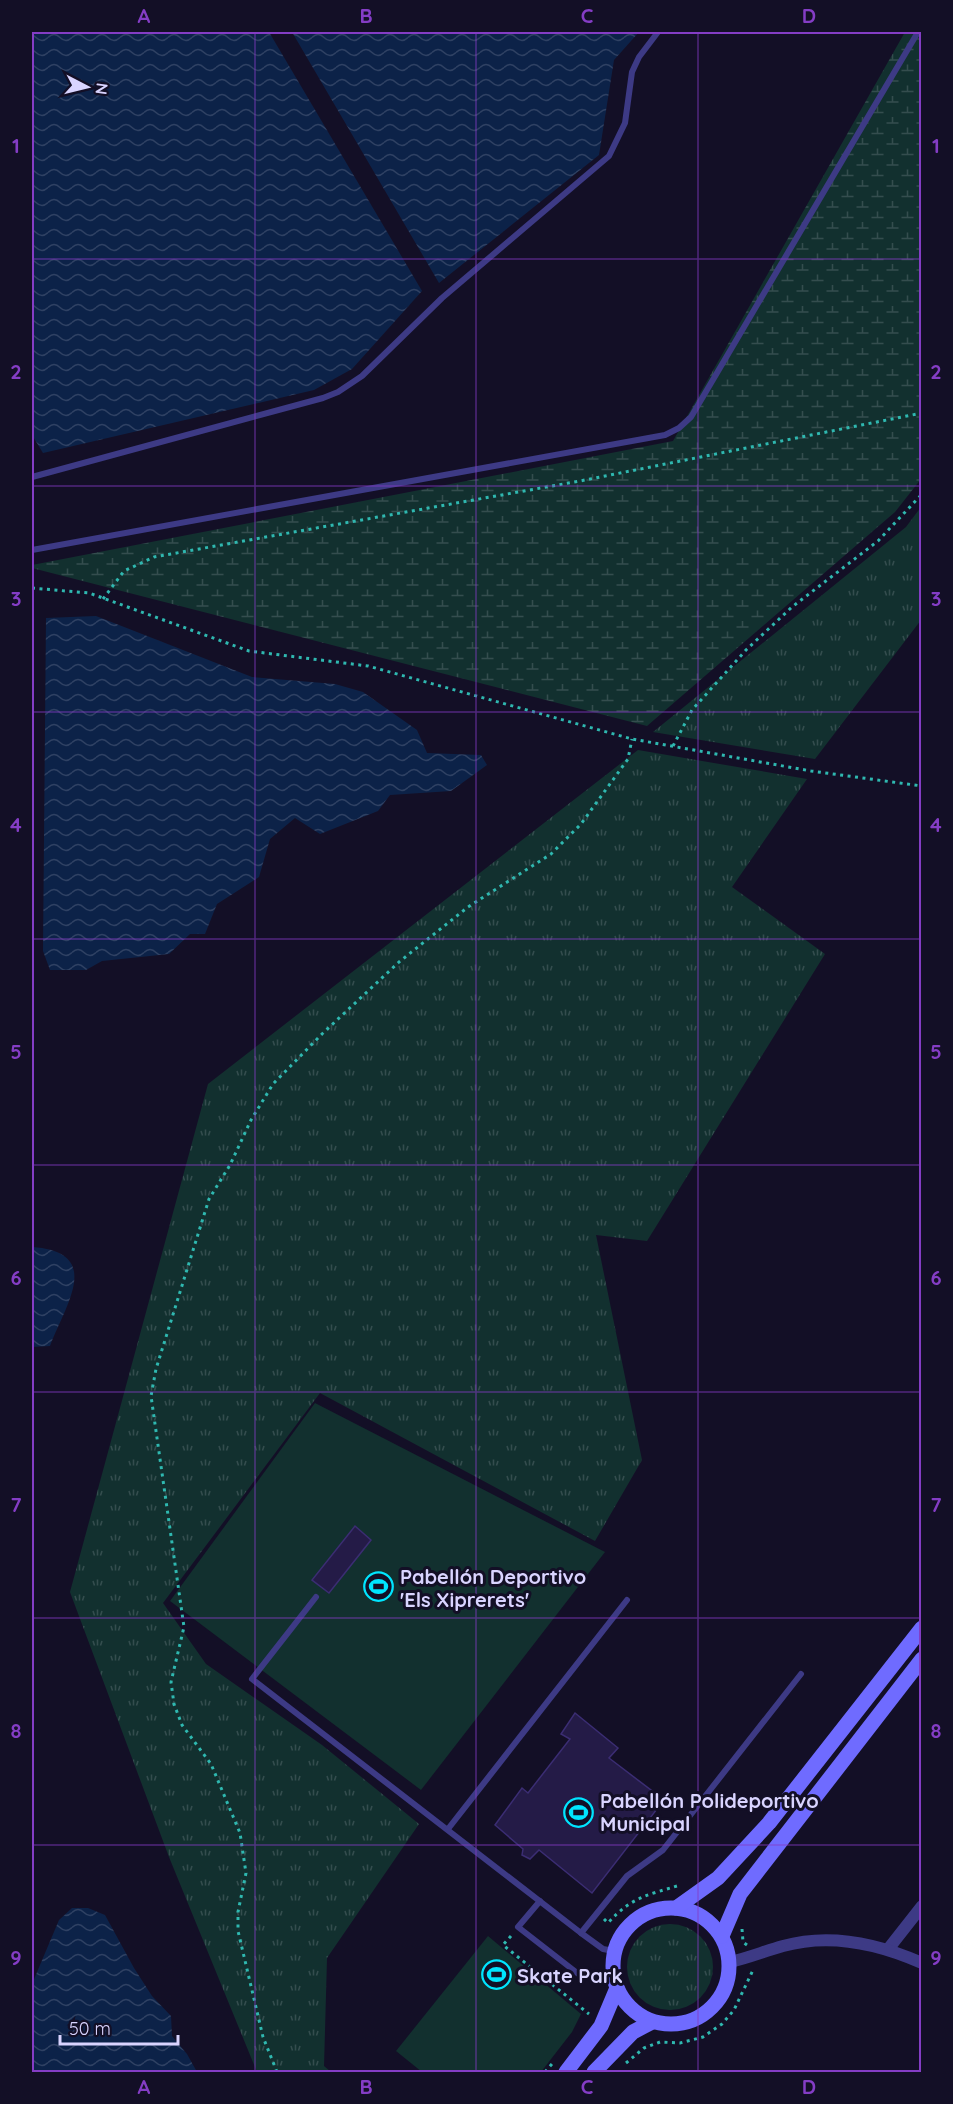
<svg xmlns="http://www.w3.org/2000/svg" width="953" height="2104" viewBox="0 0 953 2104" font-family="Quicksand,sans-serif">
	<defs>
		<pattern id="grass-tufts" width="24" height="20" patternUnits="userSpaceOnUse" patternTransform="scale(1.5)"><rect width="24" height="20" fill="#12302f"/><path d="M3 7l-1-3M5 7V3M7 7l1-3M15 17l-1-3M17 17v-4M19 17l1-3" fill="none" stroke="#344d4e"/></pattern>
		<pattern id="wetland-marsh" width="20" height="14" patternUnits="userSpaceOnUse" patternTransform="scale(1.5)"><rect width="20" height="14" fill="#12302f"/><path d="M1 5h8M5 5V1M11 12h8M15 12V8" fill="none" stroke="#344d4e"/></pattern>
		<pattern id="water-waves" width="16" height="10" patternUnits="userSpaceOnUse" patternTransform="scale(1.5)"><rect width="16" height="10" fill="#0c2248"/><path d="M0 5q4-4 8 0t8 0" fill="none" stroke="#2f4163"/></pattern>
	</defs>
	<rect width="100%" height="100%" fill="#130f26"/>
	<g fill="url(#grass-tufts)">
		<polygon points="921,507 921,620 815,759 653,732 906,527"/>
		<polygon points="638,750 807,779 732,887 825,954 647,1241 596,1235 642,1460 595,1541 320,1393 163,1603 206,1664 322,1745 419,1824 327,1958 324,2066 331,2072 257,2072 169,1857 70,1592 208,1084"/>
		<circle cx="670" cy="1967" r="43"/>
	</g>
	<polygon fill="url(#wetland-marsh)" points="905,32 921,32 921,479 895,512 647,726 32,568 32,565 673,441"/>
	<g fill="#12302f">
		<polygon points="315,1403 605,1552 421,1790 170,1601"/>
		<polygon points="488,1936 581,2014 572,2032 541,2072 422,2072 396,2051"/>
	</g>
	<g fill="url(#water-waves)">
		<polygon points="32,32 269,32 422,291 352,369 314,390 43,453 32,435"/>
		<polygon points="292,32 639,32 614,60 599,155 439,283"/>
		<polygon points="96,616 252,677 335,684 363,692 417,730 427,753 481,755 487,765 451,791 390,795 378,811 320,834 295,818 270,839 259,877 217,904 205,934 190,934 169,954 102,961 86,970 50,970 43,951 46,618"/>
		<path d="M32,1247C104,1252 66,1304 50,1346L32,1347Z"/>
		<polygon points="72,1908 88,1908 105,1915 134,1968 152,1996 171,2016 172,2036 187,2054 197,2072 32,2072 32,1984 59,1920"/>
	</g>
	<g fill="#241b47" stroke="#3b2d73" stroke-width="1.5">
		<polygon points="355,1526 371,1540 329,1593 312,1580"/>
		<polygon points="575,1713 618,1748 609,1758 664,1800 592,1893 539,1850 530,1859 522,1855 523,1849 495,1825 522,1788 528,1793 570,1739 561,1734"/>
	</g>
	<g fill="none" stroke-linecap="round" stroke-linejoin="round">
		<g stroke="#2fb8b0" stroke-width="3" stroke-dasharray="3 4.5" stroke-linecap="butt">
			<polyline points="32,588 89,593 249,651 368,666 632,739 811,771 922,786"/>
			<polyline points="103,599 124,571 154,557 580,481 922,413"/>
			<polyline points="673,746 692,710 746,650 792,607 878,541 922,494"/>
			<path d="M604,1919L608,1923C631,1897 648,1895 680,1885"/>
			<polyline points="742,1929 743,1942 747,1945"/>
			<polyline points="511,1936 503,1945 589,2014"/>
			<polyline points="626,2063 644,2048 660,2042 680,2043 703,2037 722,2024 734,2010 753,1970"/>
			<polyline points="277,2072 263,2037 238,1931 238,1912 246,1873 240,1833 211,1764 182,1725 174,1704 171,1682 184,1627 151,1396 156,1369 209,1199 230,1165 251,1120 273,1084 322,1034 399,962 468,907 551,854 581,824 628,759 632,739"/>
			<polyline points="545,2072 552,2064"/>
		</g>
		<g stroke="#3d3a85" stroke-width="6">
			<polyline points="32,477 323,398 338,392 362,376 442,298 609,156 625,123 632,72 639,57 658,32"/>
			<polyline points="32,550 665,435 679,428 691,417 918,32"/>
			<polyline points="316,1597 252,1679 581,1933 603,1949 614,1951"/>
			<polyline points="448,1829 627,1600"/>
			<polyline points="540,1901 518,1927 581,1976"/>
			<polyline points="581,1933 627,1876 663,1850 801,1674"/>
		</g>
		<g stroke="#3d3a85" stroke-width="12">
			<polyline points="889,1948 922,1906"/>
			<path d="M730,1962C748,1958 765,1951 783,1946C829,1933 879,1944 922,1963"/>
		</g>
		<g stroke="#6f6bff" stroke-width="15">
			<circle cx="671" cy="1966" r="58"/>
			<polyline points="676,1908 718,1878 769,1823 922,1628"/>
			<polyline points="722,1936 740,1894 922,1659"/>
			<polyline points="566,2072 601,2026 617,1988"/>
			<polyline points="594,2072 633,2032 652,2022"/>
		</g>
	</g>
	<path fill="none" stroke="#843dc5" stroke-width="1.5" stroke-opacity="0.55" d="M255,32V2072M476,32V2072M698,32V2072M32,259H922M32,486H922M32,712H922M32,939H922M32,1165H922M32,1392H922M32,1618H922M32,1845H922"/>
	<defs>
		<symbol id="stadium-ring" viewBox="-11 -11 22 22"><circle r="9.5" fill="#130f26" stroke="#00e5ff" stroke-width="1.5"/><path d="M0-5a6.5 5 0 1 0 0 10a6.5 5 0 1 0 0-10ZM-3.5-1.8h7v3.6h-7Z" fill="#00e5ff"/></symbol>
	</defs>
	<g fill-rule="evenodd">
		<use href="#stadium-ring" x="362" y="1570" width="33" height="33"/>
		<use href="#stadium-ring" x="562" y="1796" width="33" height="33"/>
		<use href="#stadium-ring" x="480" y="1958" width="33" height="33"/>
	</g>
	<g text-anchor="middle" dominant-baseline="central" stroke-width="6" stroke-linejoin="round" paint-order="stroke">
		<g font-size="20" font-weight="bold" fill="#d9d4ff" stroke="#130f26" text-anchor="start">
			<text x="400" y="1576">Pabellón Deportivo<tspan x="400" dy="23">'Els Xiprerets'</tspan></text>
			<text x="600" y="1800">Pabellón Polideportivo<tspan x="600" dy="23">Municipal</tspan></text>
			<text x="517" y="1975">Skate Park</text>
		</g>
	</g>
	<rect width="953" height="2104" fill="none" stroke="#130f26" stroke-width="66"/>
	<g transform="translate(87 87) rotate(97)" stroke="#130f26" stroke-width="4.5" paint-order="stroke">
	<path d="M0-4.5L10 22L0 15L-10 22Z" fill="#d9d4ff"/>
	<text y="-9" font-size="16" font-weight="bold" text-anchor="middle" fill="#d9d4ff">N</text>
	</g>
	<path d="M60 2035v9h118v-9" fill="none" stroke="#d9d4ff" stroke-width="3"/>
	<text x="69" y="2035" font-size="18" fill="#d9d4ff" stroke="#130f26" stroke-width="4.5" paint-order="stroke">50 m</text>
	<rect x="33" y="33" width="887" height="2038" fill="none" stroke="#843dc5" stroke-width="2"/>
	<g font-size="20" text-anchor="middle" font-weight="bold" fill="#843dc5">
		<text x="144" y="23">A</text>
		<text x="366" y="23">B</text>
		<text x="587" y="23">C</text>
		<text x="809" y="23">D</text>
		<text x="16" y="153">1</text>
		<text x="936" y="153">1</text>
		<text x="16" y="379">2</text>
		<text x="936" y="379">2</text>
		<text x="16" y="606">3</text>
		<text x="936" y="606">3</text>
		<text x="16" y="832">4</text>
		<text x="936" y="832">4</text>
		<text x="16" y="1059">5</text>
		<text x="936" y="1059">5</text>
		<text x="16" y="1285">6</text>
		<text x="936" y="1285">6</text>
		<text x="16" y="1512">7</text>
		<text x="936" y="1512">7</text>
		<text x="16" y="1738">8</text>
		<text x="936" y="1738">8</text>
		<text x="16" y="1965">9</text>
		<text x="936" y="1965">9</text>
		<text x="144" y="2094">A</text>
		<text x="366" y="2094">B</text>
		<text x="587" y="2094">C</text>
		<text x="809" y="2094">D</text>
	</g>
</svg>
